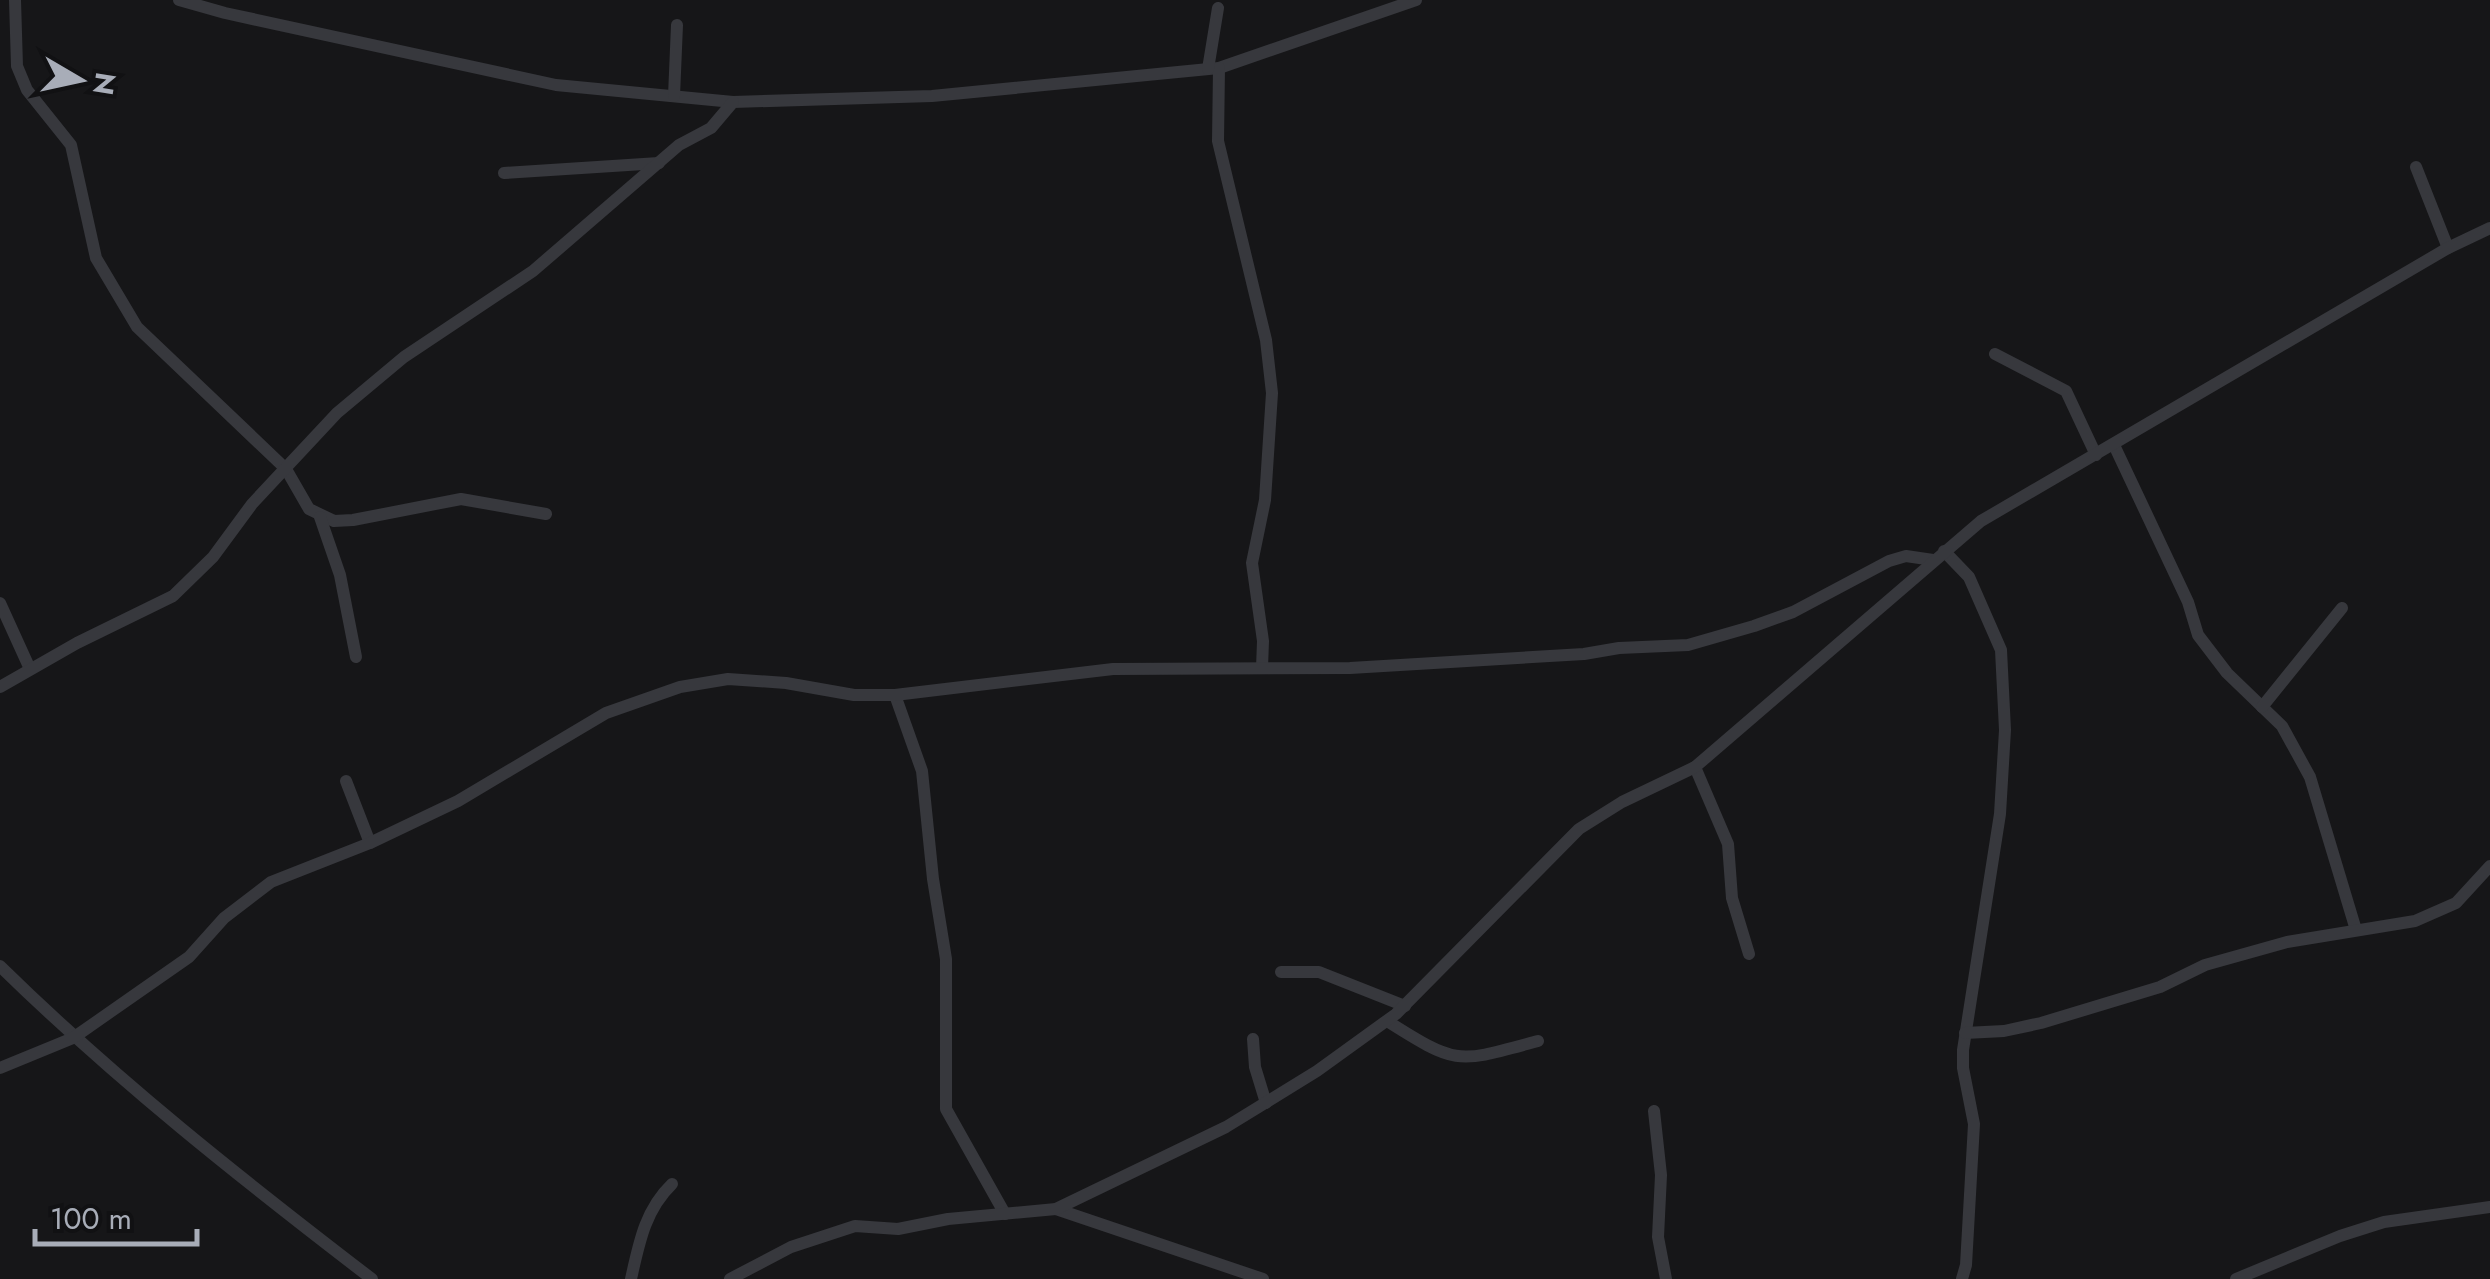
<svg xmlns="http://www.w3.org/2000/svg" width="2490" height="1279" viewBox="0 0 2490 1279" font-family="Jost,sans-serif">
	<rect width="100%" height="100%" fill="#161618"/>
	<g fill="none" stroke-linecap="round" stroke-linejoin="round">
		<g stroke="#37383d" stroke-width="12">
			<polyline points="15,0 17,66 27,90 71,145 96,258 137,327 286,469 309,509 334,521 353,520 461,499 546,514"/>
			<polyline points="179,0 225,13 556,85 733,102 932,96 1219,68 1416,0"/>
			<polyline points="1219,68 1218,141 1266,340 1272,393 1265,500 1252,563 1263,641 1262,668"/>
			<polyline points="1208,69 1218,8"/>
			<polyline points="674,96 677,25"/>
			<polyline points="2416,167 2448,248"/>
			<polyline points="504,173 659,163"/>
			<polyline points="1995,354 2066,391 2096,455"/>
			<polyline points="2114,445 2188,602 2198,635 2227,673 2282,726 2310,777 2356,930"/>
			<polyline points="320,517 340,575 356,657"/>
			<polyline points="1944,551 1969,577 2001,650 2005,730 2000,814 1963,1050 1963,1068 1974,1124 1966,1265 1962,1279"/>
			<polyline points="0,603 30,669"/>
			<polyline points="0,687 77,643 173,596 213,557 252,504 337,413 404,357 533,271 679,145 711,128 733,102"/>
			<polyline points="895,695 922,771 933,879 946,959 946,1109 1005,1214"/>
			<polyline points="2262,707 2342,608"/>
			<polyline points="1695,767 1728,844 1732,898 1749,954"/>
			<polyline points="346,781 370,843"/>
			<path d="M0,966C116,1080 243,1180 372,1279"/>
			<polyline points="1281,972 1319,972 1405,1006"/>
			<path d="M1387,1021C1458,1066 1457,1063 1538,1041"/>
			<polyline points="1965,1033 2004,1031 2041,1023 2160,987 2205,965 2287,942 2415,921 2456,903 2490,866"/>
			<polyline points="1253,1039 1255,1067 1266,1103"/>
			<polyline points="0,1068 73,1038 189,957 224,918 271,882 370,843 458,801 606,713 680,687 728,679 786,683 854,695 895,695 1113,669 1350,668 1584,654 1619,648 1688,645 1754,626 1793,612 1889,561 1906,556 1933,560"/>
			<polyline points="1654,1111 1661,1175 1658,1237 1666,1279"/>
			<polyline points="1056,1209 1263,1279"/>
			<path d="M631,1279C639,1243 645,1210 672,1184"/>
			<polyline points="730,1279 791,1247 855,1226 898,1229 948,1219 1056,1209 1226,1127 1317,1071 1396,1014 1579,829 1622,802 1695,767 1981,521 2448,248 2490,228"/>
			<polyline points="2236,1279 2340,1236 2384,1222 2490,1207"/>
		</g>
	</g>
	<g transform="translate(80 80) rotate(99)" stroke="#111113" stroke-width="8" paint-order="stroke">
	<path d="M0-8L18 38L0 25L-18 38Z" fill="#a8adb8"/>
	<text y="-15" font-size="28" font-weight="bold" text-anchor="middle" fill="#a8adb8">N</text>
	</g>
	<path d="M35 1229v15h162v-15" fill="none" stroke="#a8adb8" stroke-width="5"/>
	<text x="50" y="1229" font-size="30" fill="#a8adb8" stroke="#111113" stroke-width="8" paint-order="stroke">100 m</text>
</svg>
